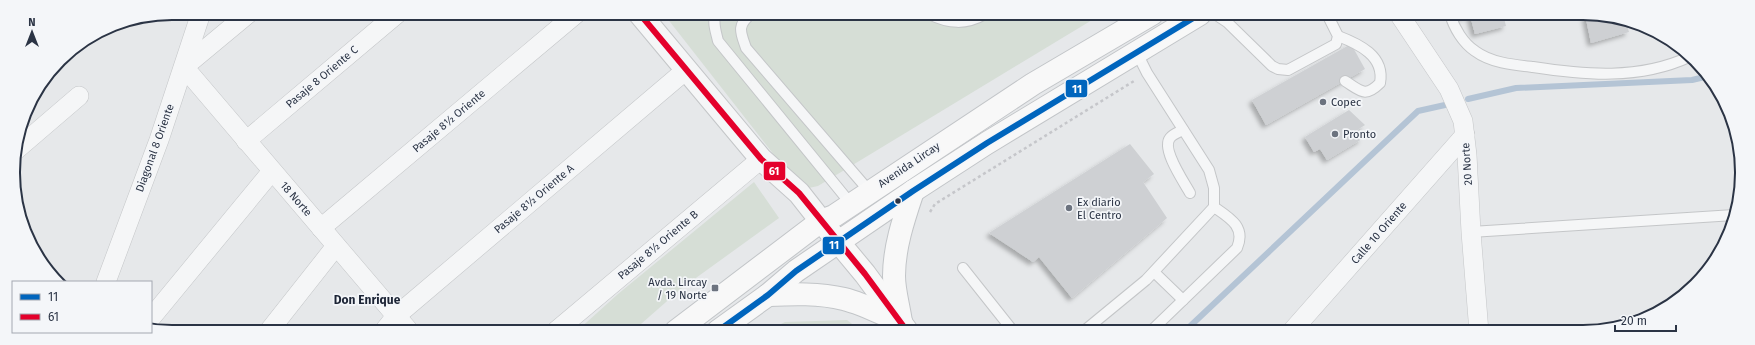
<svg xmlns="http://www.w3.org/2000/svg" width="1755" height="345" viewBox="0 0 1755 345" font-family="'Fira Sans',sans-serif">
	<defs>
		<filter id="shadow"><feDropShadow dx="-3.5" dy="3.5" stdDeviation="2" flood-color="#0004"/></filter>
	</defs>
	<rect width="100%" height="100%" fill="#e6e8ea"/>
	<g fill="#d6ded6">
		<polygon points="663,13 1102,14 818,186 804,189 796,183"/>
		<polygon points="754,182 779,218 682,288 633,331 577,331 618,294"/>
		<polygon points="847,320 861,331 767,331 785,322"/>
	</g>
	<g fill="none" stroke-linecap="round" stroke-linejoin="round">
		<g stroke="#b4c4d5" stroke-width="6">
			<polyline points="1468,99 1516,88 1692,80 1709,76"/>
			<polyline points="1185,331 1418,111 1445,105"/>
		</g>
	</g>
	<g fill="#ced0d3" filter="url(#shadow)">
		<polygon points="1454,14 1503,14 1506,26 1475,34 1470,15 1454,19"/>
		<polygon points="1585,14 1603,14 1626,22 1629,32 1591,43"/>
		<polygon points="1351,44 1365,69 1266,125 1252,100"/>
		<polygon points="1349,110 1365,125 1357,130 1362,139 1327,160 1320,149 1314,152 1305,137"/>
		<polygon points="1130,144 1154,174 1143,182 1167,218 1072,298 1039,257 1033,262 989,233"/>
	</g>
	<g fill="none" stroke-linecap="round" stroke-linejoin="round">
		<defs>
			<g id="service">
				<path d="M716,14C712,22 716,32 718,41L851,204"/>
				<path d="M751,14C736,26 741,33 746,48L870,192"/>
				<path d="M929,14C949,24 966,25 985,14"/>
				<polyline points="1215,14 1227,22 1272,66 1278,69 1288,70 1336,44 1338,36 1327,14"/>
				<path d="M1450,14C1454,28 1463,43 1475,51C1491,63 1514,65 1533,67C1585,75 1639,80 1689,57"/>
				<path d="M1338,36C1359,44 1385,56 1380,83C1365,98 1361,91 1345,81"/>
				<path d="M1136,51L1147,73L1209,170L1214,188V207C1230,218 1246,227 1237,248L1151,331"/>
				<path d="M1183,130C1179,132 1173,134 1170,138C1161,149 1184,182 1190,193"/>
				<polyline points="1471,232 1734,215"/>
				<polyline points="963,268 1013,331"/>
				<polyline points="1154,272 1183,300"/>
				<polyline points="1084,331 1146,280 1214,207"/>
			</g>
			<g id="minor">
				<polyline points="249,13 184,67 409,331"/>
				<polyline points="1399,14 1449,89 1463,121 1467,155 1471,232 1479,332"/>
				<polyline points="246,141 398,13"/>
				<polyline points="16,150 79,96"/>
				<polyline points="321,228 577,13"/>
				<polyline points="106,282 159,140 201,13"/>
				<polyline points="151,318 272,171"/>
				<polyline points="269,331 336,246"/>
				<polyline points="384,331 396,316 686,70"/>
				<polyline points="556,331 761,159"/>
				<polyline points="1292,331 1465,135"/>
			</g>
			<polyline id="tertiary" points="639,13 761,159 799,193 821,221"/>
			<polyline id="secondary" points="821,221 865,274 907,331"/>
			<g id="primary">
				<path d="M768,295C793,294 819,293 844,299C864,304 882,314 901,322"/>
				<path d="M901,322C899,307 894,291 894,276C894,247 904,218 913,191"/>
				<polyline points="676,331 821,221 834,216 1033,84 1152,14"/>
				<polyline points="718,331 768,295 796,271 913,191 987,143 1200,14"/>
			</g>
		</defs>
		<use href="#service" stroke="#c4c6c8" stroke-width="12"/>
		<use href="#minor" stroke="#c4c6c8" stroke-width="20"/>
		<use href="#tertiary" stroke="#c4c6c8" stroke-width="24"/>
		<use href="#secondary" stroke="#c4c6c8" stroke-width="24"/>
		<use href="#primary" stroke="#c2c5c8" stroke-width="24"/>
		<polyline stroke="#c5c6ca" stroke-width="2.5" stroke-dasharray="3 3" stroke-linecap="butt" points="930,212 935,204 1134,81"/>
		<use href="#service" stroke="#f5f6f7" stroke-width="10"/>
		<use href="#minor" stroke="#f5f6f7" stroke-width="19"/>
		<use href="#tertiary" stroke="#f5f6f7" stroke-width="22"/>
		<use href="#secondary" stroke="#f8f8f8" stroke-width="22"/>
		<use href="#primary" stroke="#f8f8f8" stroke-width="22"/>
		<defs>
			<polyline id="bus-1" points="718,331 768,295 796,271 913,191 987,143 1200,14"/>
			<polyline id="bus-2" points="639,13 761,159 799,193 865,274 907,331"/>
		</defs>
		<use href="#bus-1" stroke="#f4f6f9" stroke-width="9"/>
		<use href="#bus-2" stroke="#f4f6f9" stroke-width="9"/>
		<use href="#bus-1" stroke="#0065bd" stroke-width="6"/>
		<use href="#bus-2" stroke="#e4002b" stroke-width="6"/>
	</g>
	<g fill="#6c737f" stroke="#f4f6f9" stroke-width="1.5">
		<circle cx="1323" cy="102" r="4"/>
		<circle cx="1335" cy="134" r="4"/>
		<circle cx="1069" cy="208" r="4"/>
		<rect x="711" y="284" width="8" height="8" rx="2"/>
	</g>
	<circle fill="#2b3445" stroke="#f4f6f9" stroke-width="1.5" cx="898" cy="201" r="3.5"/>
	<g text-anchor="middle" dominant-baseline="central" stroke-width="3.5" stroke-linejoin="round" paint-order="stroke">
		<g font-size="11" fill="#2b3445" stroke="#f4f6f9">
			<text transform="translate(322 77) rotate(-40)">Pasaje 8 Oriente C</text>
			<text transform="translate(449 121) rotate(-40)">Pasaje 8½ Oriente</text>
			<text transform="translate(155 148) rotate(-70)">Diagonal 8 Oriente</text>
			<text transform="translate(1467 164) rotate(-94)">20 Norte</text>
			<text transform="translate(909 165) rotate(-34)">Avenida Lircay</text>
			<text transform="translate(296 199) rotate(49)">18 Norte</text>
			<text transform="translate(534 199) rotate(-40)">Pasaje 8½ Oriente A</text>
			<text transform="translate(1379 233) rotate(-49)">Calle 10 Oriente</text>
			<text transform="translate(658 245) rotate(-40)">Pasaje 8½ Oriente B</text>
		</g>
		<g font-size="11" fill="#2b3445" stroke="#f4f6f9" text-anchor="start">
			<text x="1331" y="102">Copec</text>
			<text x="1343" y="134">Pronto</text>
			<text x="1077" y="202">Ex diario<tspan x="1077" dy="13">El Centro</tspan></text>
			<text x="707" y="282" text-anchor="end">Avda. Lircay<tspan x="707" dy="13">/ 19 Norte</tspan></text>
		</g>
		<g font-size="12" font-weight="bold" fill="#1d2536" stroke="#f4f6f9">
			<text x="367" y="300">Don Enrique</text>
		</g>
	</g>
	<path d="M0 0H1755V345H0ZM172 20H1583A152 152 0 0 1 1735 172V173A152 152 0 0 1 1583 325H172A152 152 0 0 1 20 173V172A152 152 0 0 1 172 20Z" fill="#f4f6f9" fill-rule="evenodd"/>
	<path fill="none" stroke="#2b3445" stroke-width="2" d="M172 20H1583A152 152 0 0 1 1735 172V173A152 152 0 0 1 1583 325H172A152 152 0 0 1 20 173V172A152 152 0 0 1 172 20Z"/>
	<g stroke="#f4f6f9" stroke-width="1.5">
		<rect x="1065" y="79" width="23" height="19" rx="4" fill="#0065bd"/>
		<rect x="763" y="161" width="23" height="20" rx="4" fill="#e4002b"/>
		<rect x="822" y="236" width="23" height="19" rx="4" fill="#0065bd"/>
	</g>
	<g font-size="11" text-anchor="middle" font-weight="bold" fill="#fff">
		<text x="1077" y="93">11</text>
		<text x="774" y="175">61</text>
		<text x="834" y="249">11</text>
	</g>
	<rect x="12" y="281" width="140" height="52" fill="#f4f6f9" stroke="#a4a8b1"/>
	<rect x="20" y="294" width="20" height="6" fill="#0065bd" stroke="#a4a8b1"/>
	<text x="48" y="301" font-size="12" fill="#2b3445">11</text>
	<rect x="20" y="314" width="20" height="6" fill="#e4002b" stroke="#a4a8b1"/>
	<text x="48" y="321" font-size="12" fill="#2b3445">61</text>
	<g transform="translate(32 32)" stroke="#f4f6f9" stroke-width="3" paint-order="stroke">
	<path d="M0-3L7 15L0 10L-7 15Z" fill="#2b3445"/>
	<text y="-6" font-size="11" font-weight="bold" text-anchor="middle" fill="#2b3445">N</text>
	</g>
	<path d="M1615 325v6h61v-6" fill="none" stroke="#2b3445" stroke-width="2"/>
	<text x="1621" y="325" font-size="12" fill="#2b3445" stroke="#f4f6f9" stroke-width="3" paint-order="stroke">20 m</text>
</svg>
